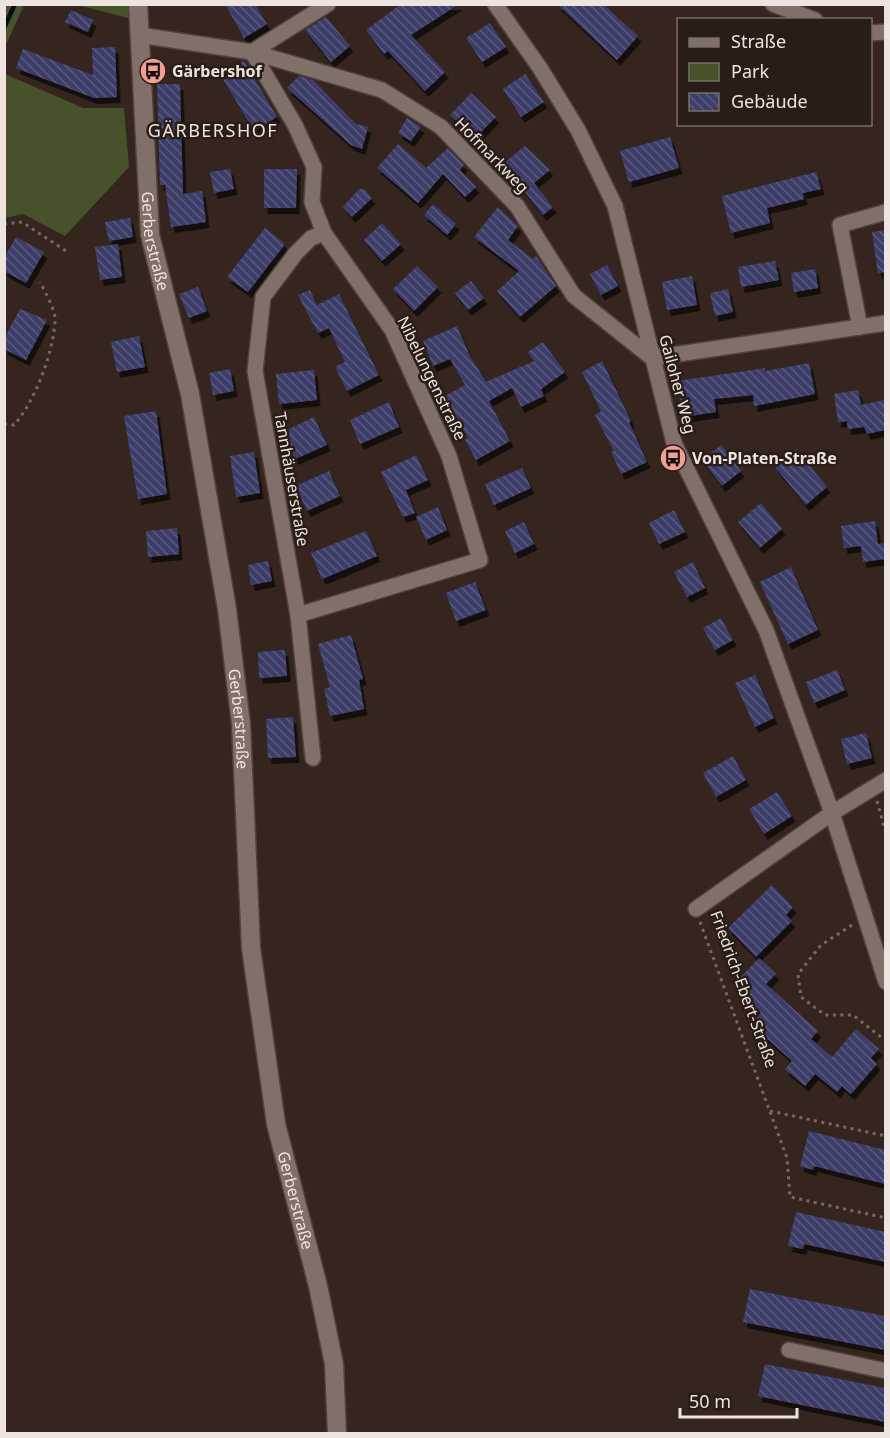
<svg xmlns="http://www.w3.org/2000/svg" width="890" height="1438" viewBox="0 0 890 1438" font-family="'Noto Sans',sans-serif">
	<defs>
		<pattern id="building-back-hatch" width="6" height="6" patternUnits="userSpaceOnUse" patternTransform="scale(1.5)"><rect width="6" height="6" fill="#3d3e6a"/><path d="M-1 5l2 2M0 0l6 6M5-1l2 2" fill="none" stroke="#595a7f"/></pattern>
		<filter id="shadow"><feDropShadow dx="3.5" dy="6" stdDeviation="0" flood-color="#0009"/></filter>
	</defs>
	<rect width="100%" height="100%" fill="#34261f"/>
	<g fill="#46522a">
		<polygon points="5,4 24,5 5,47 4,5"/>
		<polygon points="78,5 128,5 128,18"/>
		<polygon points="5,74 83,108 124,108 129,167 65,236 23,214 5,218"/>
	</g>
	<g fill="none" stroke-linecap="round" stroke-linejoin="round">
		<polyline stroke="#001216" stroke-width="4.5" points="4,28 15,4"/>
	</g>
	<g fill="url(#building-back-hatch)" filter="url(#shadow)">
		<polygon points="225,4 255,4 267,24 244,38"/>
		<polygon points="401,4 459,4 411,35 445,72 425,91 388,51 384,54 366,30"/>
		<polygon points="557,4 603,4 638,36 617,60"/>
		<polygon points="71,10 93,20 88,32 65,22"/>
		<polygon points="326,17 350,46 331,62 305,30"/>
		<polygon points="490,23 506,47 482,62 466,38"/>
		<polygon points="115,47 117,97 94,98 16,68 23,49 93,75 92,48"/>
		<polygon points="244,61 277,117 254,131 220,74"/>
		<polygon points="525,74 544,102 521,117 503,89"/>
		<polygon points="299,76 313,80 356,124 368,127 362,149 351,145 287,88"/>
		<polygon points="157,84 180,84 183,194 202,191 206,222 171,227 165,185 160,185"/>
		<polygon points="471,93 496,117 470,143 462,135 467,131 450,115"/>
		<polygon points="407,118 421,127 411,141 398,133"/>
		<polygon points="670,137 679,168 629,182 620,151"/>
		<polygon points="398,144 426,168 448,148 464,165 460,170 476,187 465,197 443,174 418,203 377,168"/>
		<polygon points="525,146 550,170 534,183 553,207 543,215 503,164"/>
		<polygon points="230,169 234,189 214,193 210,172"/>
		<polygon points="264,169 297,169 296,208 264,208"/>
		<polygon points="816,172 821,189 803,193 804,199 767,208 770,223 731,233 722,196"/>
		<polygon points="359,189 364,189 372,198 352,217 343,207"/>
		<polygon points="433,204 456,224 447,235 424,215"/>
		<polygon points="498,207 518,226 508,240 533,259 536,256 556,286 520,317 497,291 519,271 474,237"/>
		<polygon points="130,218 133,237 109,241 105,222"/>
		<polygon points="382,223 401,244 382,261 364,240"/>
		<polygon points="265,228 285,244 248,292 227,277"/>
		<polygon points="885,230 885,272 878,273 872,232"/>
		<polygon points="16,237 44,252 26,283 4,271 4,258"/>
		<polygon points="118,244 122,277 100,280 95,247"/>
		<polygon points="775,261 779,280 741,287 738,267"/>
		<polygon points="607,265 618,286 601,295 590,274"/>
		<polygon points="417,266 438,287 414,311 393,289"/>
		<polygon points="815,269 818,288 794,292 791,273"/>
		<polygon points="692,276 697,305 667,310 662,282"/>
		<polygon points="471,281 484,298 468,310 455,293"/>
		<polygon points="198,287 207,311 189,318 179,294"/>
		<polygon points="728,289 733,312 715,316 710,293"/>
		<polygon points="310,290 317,305 339,294 379,375 347,391 335,367 345,362 329,328 318,333 298,295"/>
		<polygon points="20,309 47,320 26,360 4,349 4,339"/>
		<polygon points="457,326 470,356 486,382 534,361 528,352 543,342 565,372 541,389 544,396 521,407 512,388 489,401 510,441 476,460 465,440 468,438 445,396 465,385 450,359 433,366 423,341"/>
		<polygon points="139,336 145,367 117,372 111,342"/>
		<polygon points="602,361 631,421 629,422 647,462 621,474 611,452 614,451 595,415 601,411 582,372"/>
		<polygon points="809,363 815,394 754,406 753,395 714,399 716,412 683,417 677,381 765,368 765,371"/>
		<polygon points="230,369 234,391 213,395 209,373"/>
		<polygon points="314,370 317,400 279,404 276,374"/>
		<polygon points="858,390 861,405 885,400 885,430 867,434 864,427 848,429 847,421 838,422 834,394"/>
		<polygon points="389,402 399,427 360,444 350,420"/>
		<polygon points="156,411 167,494 138,499 124,416"/>
		<polygon points="314,417 327,445 295,459 283,432"/>
		<polygon points="721,445 741,471 722,486 702,460"/>
		<polygon points="796,449 827,487 806,505 775,467"/>
		<polygon points="254,452 260,493 236,497 230,456"/>
		<polygon points="416,455 428,480 406,490 415,513 403,517 381,472"/>
		<polygon points="522,468 531,488 494,505 485,484"/>
		<polygon points="329,471 340,496 307,511 296,486"/>
		<polygon points="761,503 782,529 760,548 738,522"/>
		<polygon points="438,507 447,530 426,540 416,517"/>
		<polygon points="674,510 685,532 659,544 649,523"/>
		<polygon points="875,521 878,544 885,543 885,559 863,562 861,546 844,548 841,526"/>
		<polygon points="524,522 534,544 515,553 505,531"/>
		<polygon points="177,528 179,554 148,557 146,531"/>
		<polygon points="366,531 377,556 322,579 311,553"/>
		<polygon points="268,561 272,581 251,585 248,565"/>
		<polygon points="693,562 705,588 687,597 674,572"/>
		<polygon points="791,567 818,630 788,644 760,582"/>
		<polygon points="475,582 486,610 456,621 446,593"/>
		<polygon points="721,618 733,640 715,650 703,628"/>
		<polygon points="351,635 363,679 359,680 364,709 330,716 324,689 330,687 318,644"/>
		<polygon points="285,650 287,676 259,678 258,652"/>
		<polygon points="837,670 845,690 814,703 806,682"/>
		<polygon points="755,675 774,718 755,727 735,683"/>
		<polygon points="293,717 296,757 268,758 266,719"/>
		<polygon points="866,733 872,758 847,764 841,739"/>
		<polygon points="733,756 746,780 716,797 703,773"/>
		<polygon points="777,792 792,816 764,834 749,809"/>
		<polygon points="772,885 793,907 786,915 792,921 756,957 728,928"/>
		<polygon points="759,958 776,974 766,984 818,1031 811,1039 832,1057 856,1029 879,1049 871,1058 877,1064 851,1094 842,1086 837,1092 815,1074 805,1086 785,1069 792,1061 751,1024 761,1013 740,993 746,987 738,980"/>
		<polygon points="809,1131 885,1150 885,1184 814,1166 813,1170 800,1166"/>
		<polygon points="796,1212 885,1232 885,1262 804,1244 803,1249 788,1246"/>
		<polygon points="750,1289 885,1316 885,1350 743,1322"/>
		<polygon points="765,1364 885,1388 885,1422 758,1396"/>
	</g>
	<g fill="none" stroke-linecap="round" stroke-linejoin="round">
		<defs>
			<g id="street">
				<polyline points="495,4 540,68 578,130 615,206 674,443 766,630 832,813 886,982"/>
				<polyline points="773,4 815,20"/>
				<polyline points="870,33 886,32"/>
				<polyline points="139,35 252,52 382,90 441,127 517,206 574,296 652,358 886,323"/>
				<polyline points="252,52 295,125 314,167 312,202 324,233 392,330 449,456 480,560 298,615"/>
				<polyline points="252,52 328,4"/>
				<polyline points="860,327 840,225 886,212"/>
				<polyline points="313,758 298,615 255,371 263,297 296,253 311,238 324,233"/>
				<polyline points="696,909 832,813 886,780"/>
				<polyline points="789,1350 886,1371"/>
			</g>
			<g id="secondary">
				<path id="s1" d="M138,4L150,235L190,394L227,609L241,724L251,948L276,1124L318,1286L334,1364L337,1434"/>
			</g>
		</defs>
		<use href="#street" stroke="#4d423c" stroke-width="18"/>
		<use href="#secondary" stroke="#4d423c" stroke-width="21"/>
		<g stroke="#766963" stroke-width="3" stroke-dasharray="3 4.5" stroke-linecap="butt">
			<polyline points="4,224 22,222 66,251"/>
			<path d="M4,424L14,425C35,401 53,354 55,321C56,310 45,292 40,282"/>
			<polyline points="877,801 886,834"/>
			<polyline points="700,922 787,1158 790,1197 886,1218"/>
			<polyline points="852,925 821,945 798,974 801,997 825,1015 853,1015 881,1037 886,1036"/>
			<polyline points="770,1111 886,1136"/>
		</g>
		<use href="#street" stroke="#807068" stroke-width="15"/>
		<use href="#secondary" stroke="#807068" stroke-width="18"/>
	</g>
	<defs>
		<symbol id="bus-disc" viewBox="-11 -11 22 22"><circle r="9.5" fill="#f59c93" stroke="#291d16"/><path d="M-5-6H5V4H4V6H2V4H-2V6H-4V4H-5ZM-3.5-4V0h7V-4ZM-3.5 1.2v1.5H-2V1.2ZM2 1.2v1.5H3.5V1.2Z" fill="#111"/></symbol>
	</defs>
	<g fill-rule="evenodd">
		<use href="#bus-disc" x="138" y="56" width="30" height="30"/>
		<use href="#bus-disc" x="658" y="443" width="30" height="30"/>
	</g>
	<g text-anchor="middle" dominant-baseline="central" stroke-width="5" stroke-linejoin="round" paint-order="stroke">
		<g font-size="16" font-weight="bold" fill="#ede4df" stroke="#291d16" text-anchor="start">
			<text x="172" y="71">Gärbershof</text>
			<text x="692" y="458">Von-Platen-Straße</text>
		</g>
		<g font-size="16" fill="#ede4df" stroke="#291d16">
			<text transform="translate(492 155) rotate(46)">Hofmarkweg</text>
			<text stroke="none"><textPath href="#s1" startOffset="238">Gerberstraße</textPath></text>
			<text transform="translate(432 378) rotate(64)">Nibelungenstraße</text>
			<text transform="translate(678 384) rotate(75)">Gailoher Weg</text>
			<text transform="translate(292 479) rotate(80)">Tannhäuserstraße</text>
			<text stroke="none"><textPath href="#s1" startOffset="724">Gerberstraße</textPath></text>
			<text transform="translate(744 989) rotate(70)">Friedrich-Ebert-Straße</text>
			<text stroke="none"><textPath href="#s1" startOffset="1210">Gerberstraße</textPath></text>
		</g>
		<g font-size="18" letter-spacing="1.5" fill="#ede4df" stroke="#291d16">
			<text x="213" y="130">GÄRBERSHOF</text>
		</g>
	</g>
	<rect width="890" height="1438" fill="none" stroke="#ede4df" stroke-width="12"/>
	<rect x="677" y="18" width="195" height="108" fill="#291d16" stroke="#776d66" stroke-width="1.5"/>
	<rect x="689" y="38" width="30" height="9" fill="#807068" stroke="#776d66" stroke-width="1.5"/>
	<text x="731" y="48" font-size="18" fill="#ede4df">Straße</text>
	<rect x="689" y="63" width="30" height="18" fill="#46522a" stroke="#776d66" stroke-width="1.5"/>
	<text x="731" y="78" font-size="18" fill="#ede4df">Park</text>
	<rect x="689" y="93" width="30" height="18" fill="url(#building-back-hatch)" stroke="#776d66" stroke-width="1.5"/>
	<text x="731" y="108" font-size="18" fill="#ede4df">Gebäude</text>
	<path d="M680 1408v9h117v-9" fill="none" stroke="#ede4df" stroke-width="3"/>
	<text x="689" y="1408" font-size="18" fill="#ede4df" stroke="#291d16" stroke-width="4.5" paint-order="stroke">50 m</text>
</svg>
